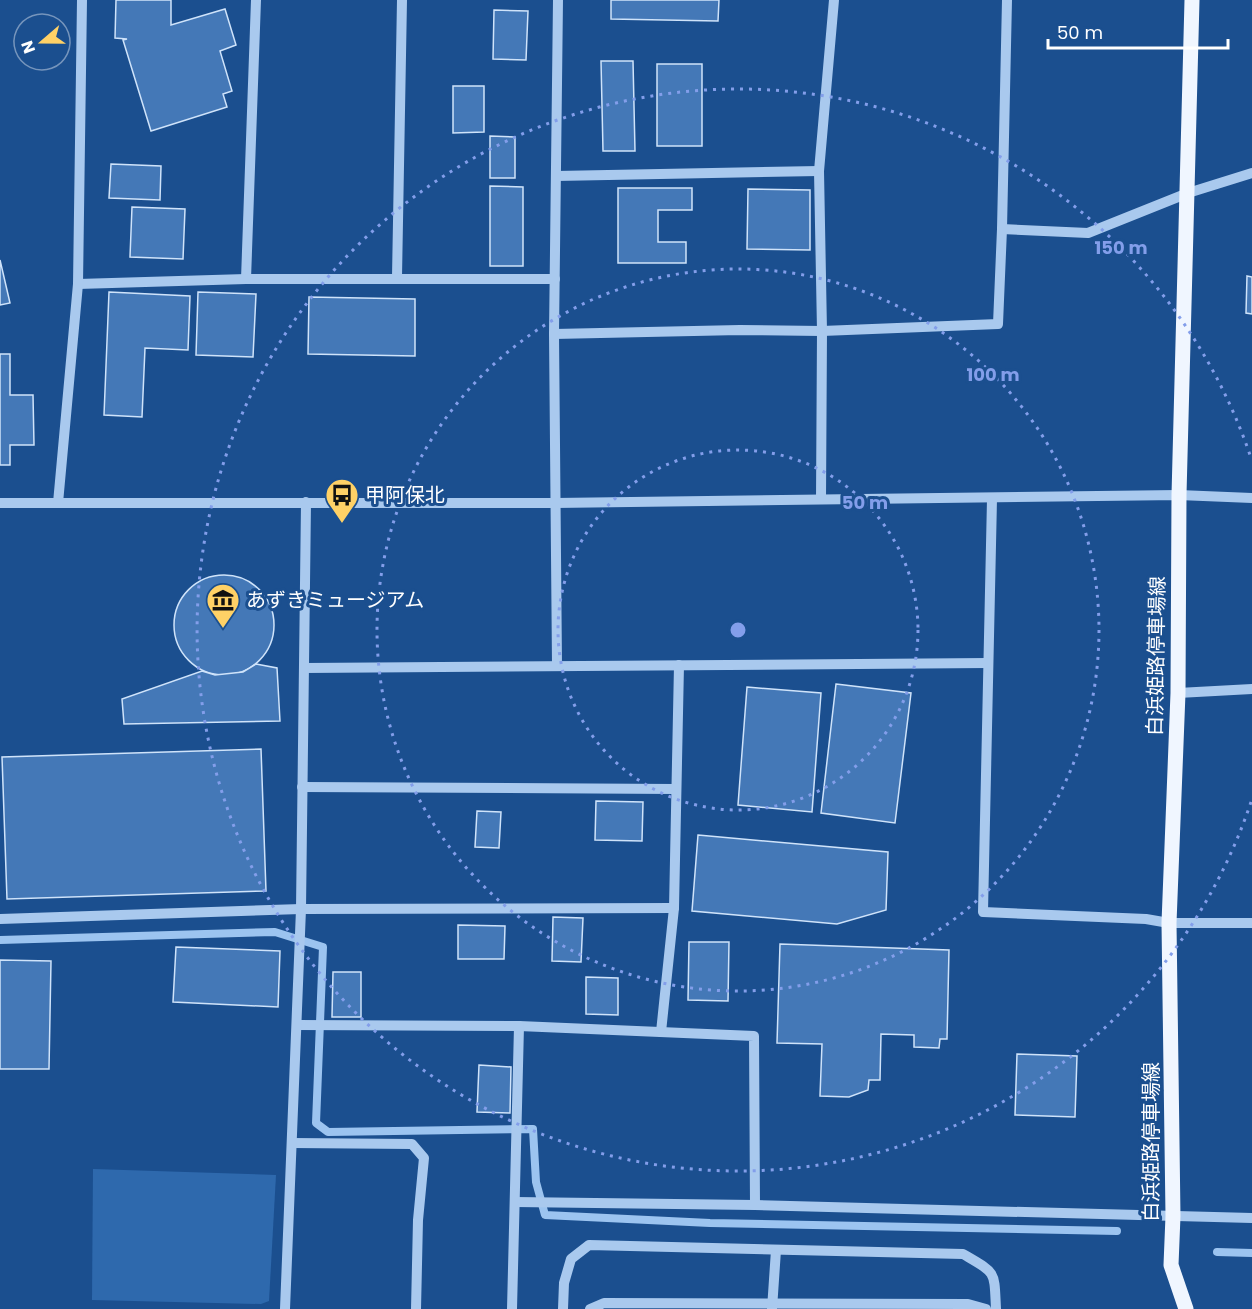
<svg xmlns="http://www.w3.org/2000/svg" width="1252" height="1309" viewBox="0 0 1252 1309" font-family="Poppins,'Noto Sans JP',sans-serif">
	<rect width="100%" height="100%" fill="#1b4f8f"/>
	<polygon fill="#2e69ad" points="93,1169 276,1175 269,1301 261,1304 92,1300"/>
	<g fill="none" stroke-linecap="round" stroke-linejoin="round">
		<g stroke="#9cc4f0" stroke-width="8">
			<polyline points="0,940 275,932 323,947 316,1123 328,1132 533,1129 536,1182 545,1215 710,1223 1117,1231"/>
			<polyline points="1217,1252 1252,1253"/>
		</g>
	</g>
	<g fill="#4478b7" stroke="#cfe3fa" stroke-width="1.5">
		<polygon points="116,0 171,0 171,25 225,9 236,45 220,51 232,91 223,94 227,107 151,131 123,40 127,39 115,38"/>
		<polygon points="611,0 719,0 718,21 611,19"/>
		<polygon points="494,10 528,11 526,60 493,59"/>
		<polygon points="601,61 633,61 635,151 603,151"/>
		<rect x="657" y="64" width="45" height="82"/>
		<polygon points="453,86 484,86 484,132 453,133"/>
		<polygon points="490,136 515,137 515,178 490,178"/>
		<polygon points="111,164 161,166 160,200 109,198"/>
		<polygon points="490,186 523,187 523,266 490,266"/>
		<polygon points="618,188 692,188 692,210 658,210 658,242 686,242 686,263 618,263"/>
		<polygon points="748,189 810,190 810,250 747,249"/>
		<polygon points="132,207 185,209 183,259 130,257"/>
		<polygon points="0,260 10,303 0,305"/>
		<polygon points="1247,276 1252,277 1252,314 1246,313"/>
		<polygon points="109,292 190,296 188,350 145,348 142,417 104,415"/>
		<polygon points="198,292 256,294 253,357 196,355"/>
		<polygon points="309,297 415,299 415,356 308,354"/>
		<polygon points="0,354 10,354 10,395 33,395 34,445 10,445 10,465 0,465"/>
		<circle cx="224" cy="625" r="50"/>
		<polygon points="256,664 277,668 280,721 124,724 122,699 202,671 215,675 243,672"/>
		<polygon points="836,684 911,693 895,823 821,813"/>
		<polygon points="747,687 821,693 812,812 738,805"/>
		<polygon points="261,749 266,891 7,899 2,757"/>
		<polygon points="596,801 643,802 642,841 595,840"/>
		<polygon points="477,811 501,812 499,848 475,847"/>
		<polygon points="698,835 888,852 886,910 837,924 692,911"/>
		<polygon points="553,917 583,918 581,962 552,961"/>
		<polygon points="458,925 505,926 504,959 458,959"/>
		<polygon points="689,942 729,942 728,1001 688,1000"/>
		<polygon points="780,944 949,950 947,1039 940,1039 939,1048 914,1047 914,1035 881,1034 880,1080 869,1080 868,1090 849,1097 820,1096 822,1044 777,1043"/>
		<polygon points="176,947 280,951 278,1007 173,1002"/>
		<polygon points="0,960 51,961 49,1069 0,1069"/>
		<polygon points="333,972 361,972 361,1017 332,1017"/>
		<polygon points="586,977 618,978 618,1015 586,1014"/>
		<polygon points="1017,1054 1077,1056 1075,1117 1015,1115"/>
		<polygon points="479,1065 511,1067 510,1113 477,1112"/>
	</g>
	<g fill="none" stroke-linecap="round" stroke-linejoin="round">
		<g stroke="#a9c9ee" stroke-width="10">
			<polyline points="556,176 819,171"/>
			<polyline points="1002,229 1088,233 1188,193 1252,173"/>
			<polyline points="397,277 402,0"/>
			<polyline points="246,279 256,0"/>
			<polyline points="78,284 246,279 555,279"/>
			<polyline points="554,334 740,330 822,331 998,324 1002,229 1007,0"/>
			<polyline points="821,499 822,331 819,171 834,0"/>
			<polyline points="992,499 983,912 1146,919 1169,923 1252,923"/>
			<polyline points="0,503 555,503 1179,495 1252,498"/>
			<polyline points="58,503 78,284 82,0"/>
			<polyline points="557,665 554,334 558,0"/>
			<polyline points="304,668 988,663"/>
			<polyline points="1178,693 1252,689"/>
			<polyline points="302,787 676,789"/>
			<polyline points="0,919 301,909 674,908"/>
			<polyline points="297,1025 519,1026 754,1036 755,1205"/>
			<polyline points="661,1032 674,908 679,665"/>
			<polyline points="292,1143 412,1144 424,1158 418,1220 416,1309"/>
			<polyline points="515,1202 755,1205 1252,1218"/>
			<polyline points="285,1309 301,909 306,502"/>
			<polyline points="512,1309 519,1026"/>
			<path d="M563,1309L564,1283L571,1259L589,1245L963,1254C997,1274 994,1270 996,1309"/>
			<polyline points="590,1309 604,1303 968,1304 986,1309"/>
			<polyline points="772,1309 776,1250"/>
		</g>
		<polyline stroke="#f0f6ff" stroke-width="15" points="1186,1309 1171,1265 1173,1216 1169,923 1178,693 1179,495 1192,0"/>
	</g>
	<g fill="none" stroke="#839eea" stroke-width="3" stroke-dasharray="3 6">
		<circle cx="738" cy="630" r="180"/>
		<circle cx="738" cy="630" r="361"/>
		<path d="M1251 802A541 541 0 1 1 1251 458"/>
	</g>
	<defs>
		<symbol id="bus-pin" viewBox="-11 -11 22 30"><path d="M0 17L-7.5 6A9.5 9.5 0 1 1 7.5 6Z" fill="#ffd166" stroke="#1b4f8f"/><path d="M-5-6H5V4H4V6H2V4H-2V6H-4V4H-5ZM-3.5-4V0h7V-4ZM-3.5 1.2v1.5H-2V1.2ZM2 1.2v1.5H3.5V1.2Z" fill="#111"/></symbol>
		<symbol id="museum-pin" viewBox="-11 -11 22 30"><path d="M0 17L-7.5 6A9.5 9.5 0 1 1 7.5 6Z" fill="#ffd166" stroke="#1b4f8f"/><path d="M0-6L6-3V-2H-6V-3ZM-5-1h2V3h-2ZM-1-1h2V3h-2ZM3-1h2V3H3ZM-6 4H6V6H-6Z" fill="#111"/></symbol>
	</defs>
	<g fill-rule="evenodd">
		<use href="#bus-pin" x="323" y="476" width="38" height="52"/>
		<use href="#museum-pin" x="204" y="581" width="38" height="52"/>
	</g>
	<g text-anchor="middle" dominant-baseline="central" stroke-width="6" stroke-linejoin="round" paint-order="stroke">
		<g font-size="20" fill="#fff" stroke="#1b4f8f" text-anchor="start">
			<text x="365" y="495">甲阿保北</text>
			<text x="246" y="600">あずきミュージアム</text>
		</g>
		<g font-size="20" fill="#fff" stroke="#1b4f8f">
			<text transform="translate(1156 656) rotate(-89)">白浜姫路停車場線</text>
			<text transform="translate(1151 1142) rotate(-90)">白浜姫路停車場線</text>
		</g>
	</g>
	<circle cx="738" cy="630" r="9" fill="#839eea" stroke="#1b4f8f" stroke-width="3"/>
	<g font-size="18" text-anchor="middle" font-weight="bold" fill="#839eea" stroke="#1b4f8f" stroke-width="6" stroke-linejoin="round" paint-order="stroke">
		<text x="1121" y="254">150 m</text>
		<text x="993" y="381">100 m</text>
		<text x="865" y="509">50 m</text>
	</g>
	<g transform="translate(42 42) rotate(250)"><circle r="28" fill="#1b4f8f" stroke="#7695bc" stroke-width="1.5"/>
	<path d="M0-4.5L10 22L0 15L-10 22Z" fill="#ffd166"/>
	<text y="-9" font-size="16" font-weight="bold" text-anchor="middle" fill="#ffffff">N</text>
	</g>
	<path d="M1048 39v9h180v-9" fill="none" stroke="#ffffff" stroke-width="3"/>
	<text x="1057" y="39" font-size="18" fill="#ffffff" stroke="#1b4f8f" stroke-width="4.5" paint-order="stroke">50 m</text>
</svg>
